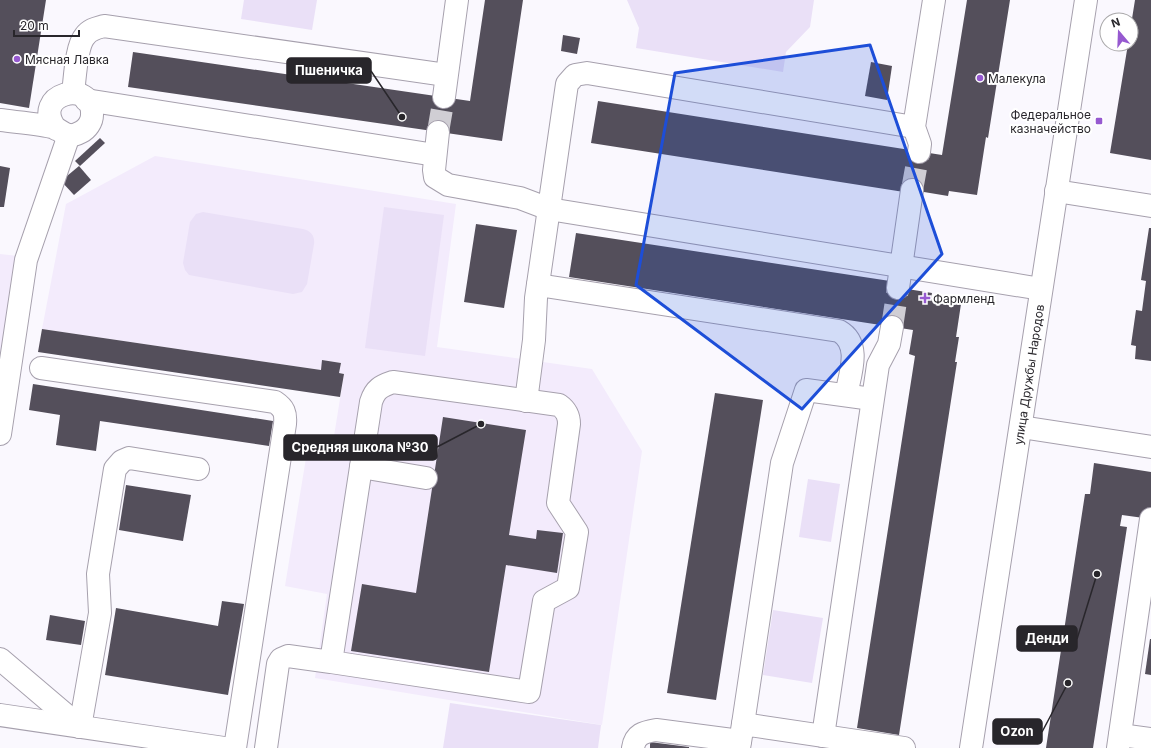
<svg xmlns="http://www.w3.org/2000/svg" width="1151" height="748" viewBox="0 0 1151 748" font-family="Inter,sans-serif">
	<rect width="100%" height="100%" fill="#faf8fe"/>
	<g fill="#f3ebfc">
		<polygon points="155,156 456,204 437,347 592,369 642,451 602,725 315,678 327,594 285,586 306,458 330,461 344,374 339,373 341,363 323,360 321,370 42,329 66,204"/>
		<polygon points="0,254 18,256 0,382"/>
	</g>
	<g fill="#eae0f7">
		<polygon points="244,0 317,0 312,30 241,19"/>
		<polygon points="627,0 814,0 810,27 786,52 783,72 636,48 639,28"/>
		<polygon points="384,207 444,215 425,356 365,348"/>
		<path d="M203,212L303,229C311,231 315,236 314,244L307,284L302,292L293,294L189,275L185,270L183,263L190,222L196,214Z"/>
		<polygon points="808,479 840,484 831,542 799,537"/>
		<polygon points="773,610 823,618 812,683 763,675"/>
		<polygon points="450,703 601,725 598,748 443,748"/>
	</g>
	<g fill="#544f5b">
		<polygon points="0,0 46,0 29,108 0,103"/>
		<polygon points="485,0 523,0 502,141 128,87 133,52 470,101"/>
		<polygon points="967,0 1010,0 988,138 986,137 977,195 949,191 948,196 912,190 904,192 591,143 598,101 942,155"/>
		<polygon points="1135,0 1151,0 1151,160 1110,153 1128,44 1131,44 1131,25"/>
		<polygon points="563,35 580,38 577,54 561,51"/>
		<polygon points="871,62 892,66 887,100 865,96"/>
		<polygon points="100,138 105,143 80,166 75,161"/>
		<polygon points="0,166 10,168 4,207 0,207"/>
		<polygon points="79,166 91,180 74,195 61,181"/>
		<polygon points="476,224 517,230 504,308 464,302"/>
		<polygon points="1149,228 1151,228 1151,361 1135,359 1136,346 1131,345 1136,310 1142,311 1146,281 1141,280"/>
		<polygon points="576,233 890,281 889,286 932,293 931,299 961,304 956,337 959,337 955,362 957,362 899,735 857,728 915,356 909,354 913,330 569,277"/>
		<polygon points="42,329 321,370 322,360 341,363 339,373 344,374 340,397 38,352"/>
		<polygon points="33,384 273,421 269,446 100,421 96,451 56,445 60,415 29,410"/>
		<polygon points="715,393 763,400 716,700 667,693"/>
		<polygon points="443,417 526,430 509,535 536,539 537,530 563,533 557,573 506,565 489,672 351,651 362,584 416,593"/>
		<polygon points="1094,463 1151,472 1151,519 1122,515 1120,526 1127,527 1093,748 1046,748 1085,494 1090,494"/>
		<polygon points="126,485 191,495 183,541 119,530"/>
		<polygon points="222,601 244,604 228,695 105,675 116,608 218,626"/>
		<polygon points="50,615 85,621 81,645 46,640"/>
		<polygon points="1150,639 1151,639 1151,675 1145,674"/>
		<polygon points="650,742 689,747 689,748 650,748"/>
	</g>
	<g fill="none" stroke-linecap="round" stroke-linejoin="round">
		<g stroke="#d0ced4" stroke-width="22" stroke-dasharray="22 11" stroke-linecap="butt">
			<polyline points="438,132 444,97"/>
			<polyline points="912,190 919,152"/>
			<polyline points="892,327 898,288"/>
		</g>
		<defs>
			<g id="minor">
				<path d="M73,93C75,79 76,46 85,36C90,29 97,28 104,26L446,75"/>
				<polyline points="444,97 457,0"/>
				<polyline points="86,100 435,155"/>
				<path d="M0,120C14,122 43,124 55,128C60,130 63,134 69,135C73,136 77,134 81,132C87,129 92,122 92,115C94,77 29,94 56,129"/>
				<polyline points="438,132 434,170 435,177 448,185 520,198 549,209 1041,289"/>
				<polyline points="919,152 920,144 914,127 934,0"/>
				<polyline points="1056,191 1151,206"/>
				<path d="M538,285L839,331C862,344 850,374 846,395"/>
				<polyline points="898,288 912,190"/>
				<path d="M41,368L275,402C284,408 286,413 285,424L235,748"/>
				<polyline points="526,401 534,340 536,298 567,84 575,75 587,73 914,127"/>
				<polyline points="1021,427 1151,447"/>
				<polyline points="0,434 26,260 69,135"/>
				<polyline points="361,467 426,478"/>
				<polyline points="0,659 80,727"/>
				<polyline points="0,715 224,748"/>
				<polyline points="743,724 782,463 806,390 872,399"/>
				<polyline points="80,727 100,613 98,574 115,469 122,461 129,458 198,469"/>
				<polyline points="1120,735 1151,739"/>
				<polyline points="823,736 878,365 889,344 892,327"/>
				<path d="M266,748L278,664L281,659L288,656L331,662L371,402C375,389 381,386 393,382L559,405C566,410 569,415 569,424L558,503L577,532L568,588L544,601L529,692L331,662"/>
				<path d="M633,748C635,734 644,732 656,730L740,741"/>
				<polyline points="739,748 743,724 904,748"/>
				<path id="s1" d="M971,748L1086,0"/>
				<polyline points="1118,748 1151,519"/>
			</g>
		</defs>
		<use href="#minor" stroke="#a6a0ad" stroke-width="24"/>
		<use href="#minor" stroke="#fff" stroke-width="22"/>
	</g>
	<path fill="#1d4ed8" fill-opacity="0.2" stroke="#1d4ed8" stroke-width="3" stroke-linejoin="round" d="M870,45L942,254L802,409L636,285L675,73Z"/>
	<g fill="#9659d0" stroke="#fff" stroke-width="1.5">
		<circle cx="17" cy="59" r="4"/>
		<circle cx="980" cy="78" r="4"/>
		<rect x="1095" y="117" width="8" height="8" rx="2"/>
		<path d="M923 292h4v4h4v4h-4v4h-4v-4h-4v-4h4z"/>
	</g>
	<g text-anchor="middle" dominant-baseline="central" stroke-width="4" stroke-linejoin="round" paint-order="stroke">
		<g font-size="12" fill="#28262b" stroke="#fff" text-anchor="start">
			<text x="25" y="59">Мясная Лавка</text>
			<text x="988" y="78">Малекула</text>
			<text x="1091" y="114" text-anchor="end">Федеральное<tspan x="1091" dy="14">казначейство</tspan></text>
			<text x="933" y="298">Фармленд</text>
		</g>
		<g font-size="12" fill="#28262b" stroke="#fff">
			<text stroke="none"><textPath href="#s1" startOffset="378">улица Дружбы Народов</textPath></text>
		</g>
	</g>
	<path fill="none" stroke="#28262b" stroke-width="1.5" d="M402 117L371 71M481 424L437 447M1097 574L1077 639M1068 683L1042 732"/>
	<g fill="#28262b" stroke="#fff" stroke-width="1.5">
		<circle cx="402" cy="117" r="4"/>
		<circle cx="481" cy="424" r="4"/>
		<circle cx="1097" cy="574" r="4"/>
		<circle cx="1068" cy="683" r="4"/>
	</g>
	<g fill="#28262b" stroke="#28262b" stroke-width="1.5">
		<rect x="287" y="58" width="84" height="25" rx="4"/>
		<rect x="284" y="435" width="153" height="25" rx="4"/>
		<rect x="1017" y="626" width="60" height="25" rx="4"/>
		<rect x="993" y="719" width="49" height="25" rx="4"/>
	</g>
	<g font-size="13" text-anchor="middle" font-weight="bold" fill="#fff">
		<text x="329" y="75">Пшеничка</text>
		<text x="360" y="452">Средняя школа №30</text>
		<text x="1047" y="643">Денди</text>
		<text x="1017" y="736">Ozon</text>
	</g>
	<g transform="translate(1119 32) rotate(341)"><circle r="19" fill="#ffffff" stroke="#a9a8aa"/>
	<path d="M0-3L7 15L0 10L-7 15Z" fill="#9659d0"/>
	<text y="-6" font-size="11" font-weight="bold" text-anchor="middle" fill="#28262b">N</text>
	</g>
	<path d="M14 30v6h65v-6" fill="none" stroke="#28262b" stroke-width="2"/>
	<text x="20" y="30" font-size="12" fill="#28262b" stroke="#ffffff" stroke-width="3" paint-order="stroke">20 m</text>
</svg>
